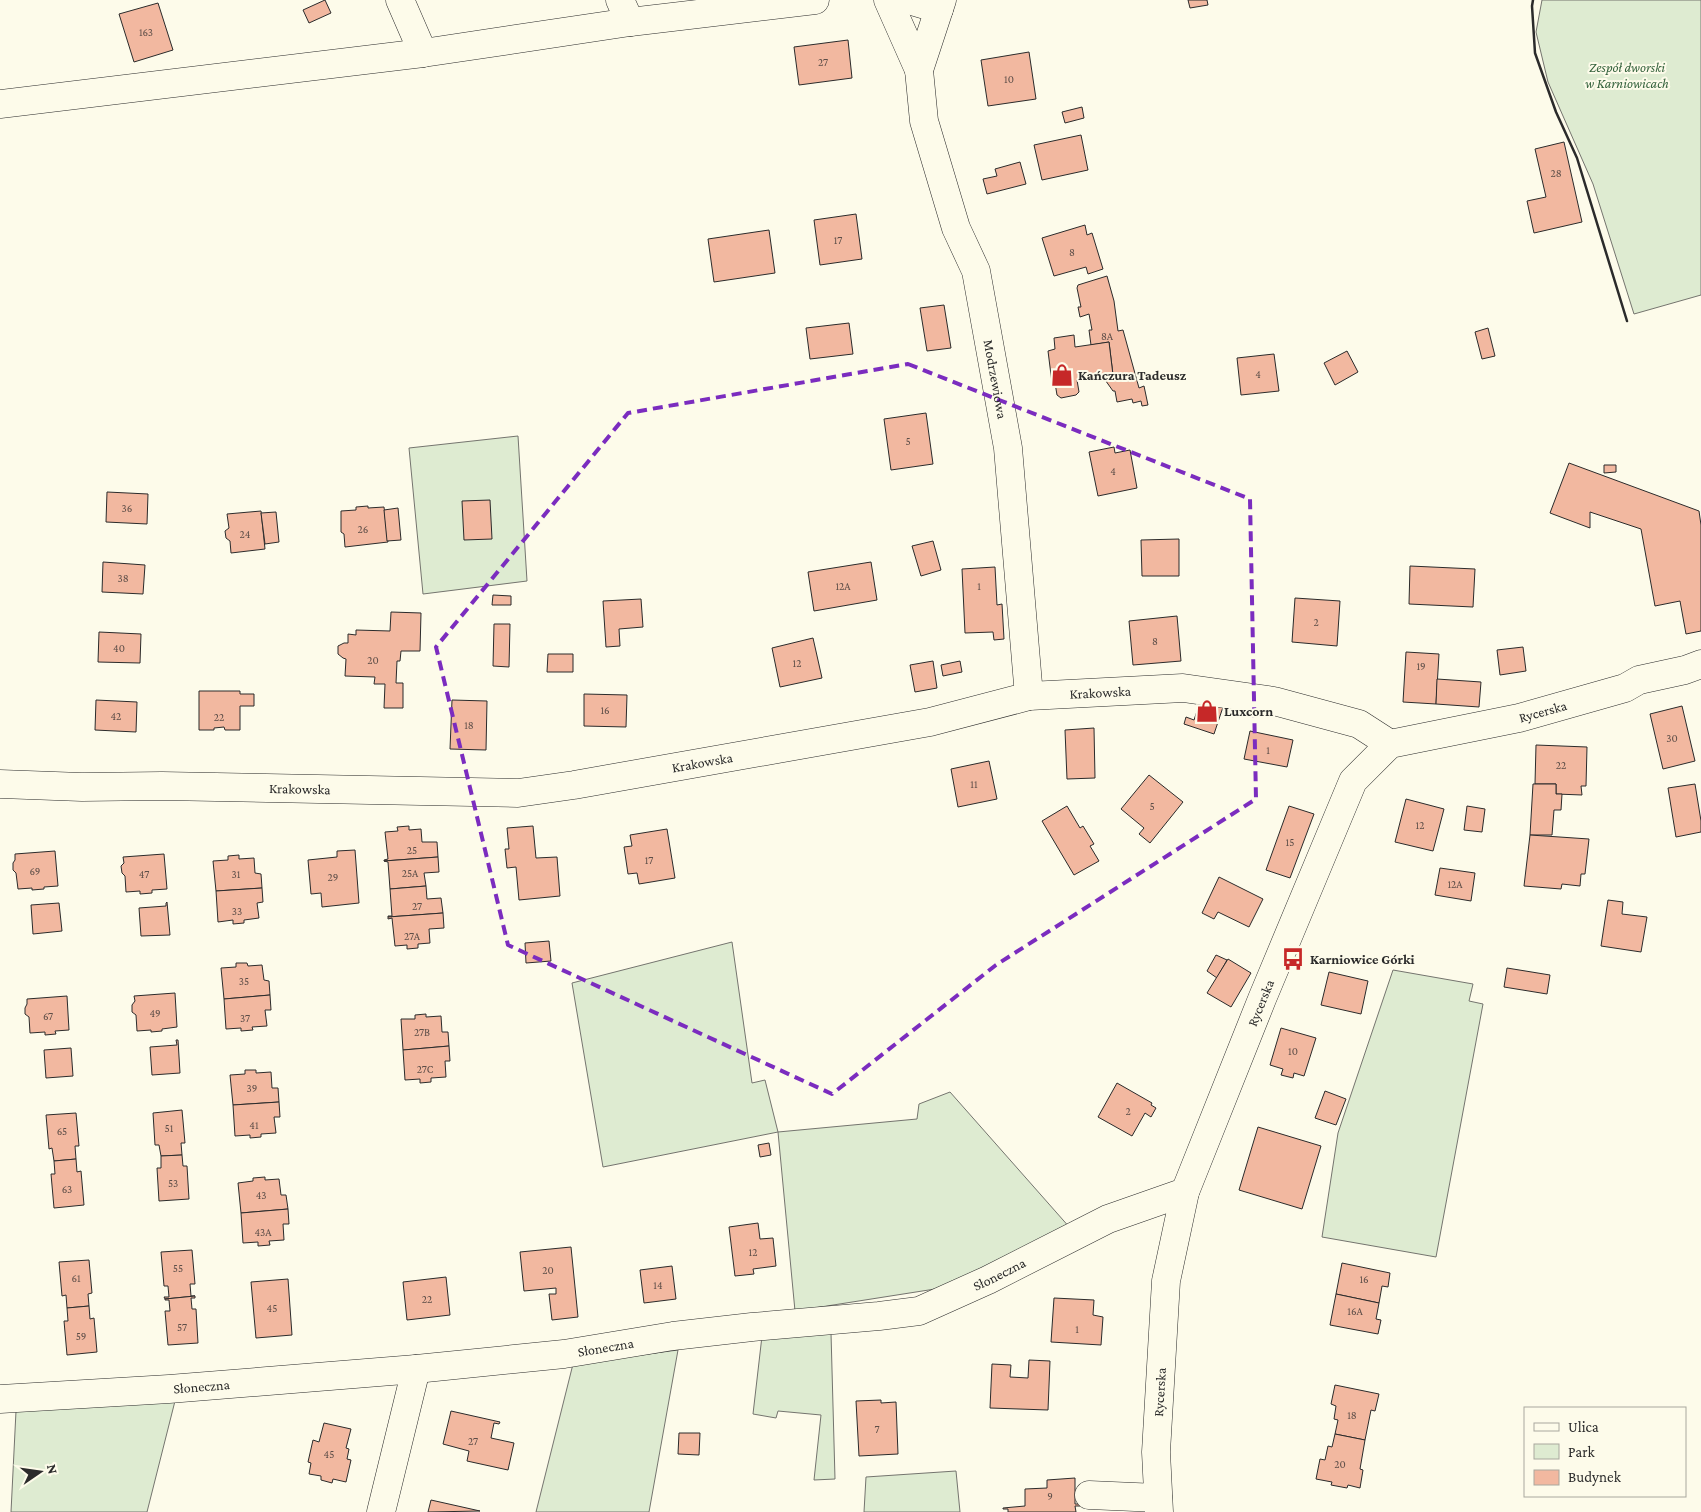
<svg xmlns="http://www.w3.org/2000/svg" width="1701" height="1512" viewBox="0 0 1701 1512" font-family="'Crimson Pro',serif">
	<rect width="100%" height="100%" fill="#fdfbea"/>
	<g fill="#deebd1" stroke="#74746e">
		<polygon points="1542,0 1701,0 1701,295 1634,314 1593,184 1548,82 1536,32"/>
		<polygon points="518,436 527,581 423,594 409,448"/>
		<polygon points="732,942 752,1083 765,1080 778,1132 917,1119 919,1104 950,1092 1071,1229 935,1289 795,1311 778,1132 603,1167 572,983"/>
		<polygon points="1393,970 1473,984 1469,1001 1483,1004 1436,1257 1322,1237 1338,1133"/>
		<polygon points="831,1333 835,1479 814,1480 821,1415 778,1411 776,1418 753,1414 762,1336"/>
		<polygon points="678,1350 649,1512 536,1512 573,1364"/>
		<polygon points="175,1401 147,1512 11,1512 16,1411"/>
		<polygon points="956,1471 960,1512 864,1512 866,1477"/>
	</g>
	<g fill="#f2b8a0" stroke="#2b2b2b">
		<polygon points="325,0 331,13 309,23 303,10"/>
		<polygon points="1188,0 1207,0 1208,5 1190,8"/>
		<polygon points="158,3 173,50 134,62 119,14"/>
		<polygon points="848,40 852,78 799,85 794,47"/>
		<polygon points="1029,52 1036,99 988,106 981,60"/>
		<polygon points="1082,107 1084,118 1065,123 1062,112"/>
		<polygon points="1081,135 1088,170 1042,180 1034,145"/>
		<polygon points="1564,142 1582,222 1534,233 1527,201 1546,197 1535,149"/>
		<polygon points="1020,162 1026,184 987,194 983,179 997,176 995,169"/>
		<polygon points="856,214 862,259 820,265 814,220"/>
		<polygon points="1085,225 1087,235 1092,233 1103,269 1088,274 1086,267 1054,276 1042,238"/>
		<polygon points="769,230 775,273 714,282 708,239"/>
		<polygon points="1107,276 1114,301 1118,331 1123,330 1139,388 1144,386 1148,405 1142,406 1141,401 1133,403 1132,399 1117,402 1115,391 1113,391 1103,377 1113,375 1109,342 1091,345 1089,330 1092,330 1089,314 1080,317 1078,307 1081,307 1077,288 1078,285"/>
		<polygon points="944,305 951,348 927,351 920,308"/>
		<polygon points="849,323 853,354 810,359 806,328"/>
		<polygon points="1488,328 1495,356 1482,359 1475,332"/>
		<polygon points="1074,335 1075,347 1109,342 1113,375 1077,380 1079,392 1076,395 1061,398 1057,395 1055,383 1052,383 1048,351 1055,349 1054,338"/>
		<polygon points="1347,351 1358,372 1335,385 1324,363"/>
		<polygon points="1274,354 1279,391 1241,395 1237,358"/>
		<polygon points="926,413 933,464 891,470 884,419"/>
		<polygon points="1114,447 1115,453 1130,450 1137,488 1098,496 1089,452"/>
		<polygon points="1569,463 1699,511 1701,525 1701,631 1686,634 1680,601 1655,606 1641,529 1590,512 1590,528 1550,513"/>
		<polygon points="1604,465 1616,465 1616,472 1604,473"/>
		<polygon points="107,492 148,494 147,524 106,522"/>
		<polygon points="490,500 492,539 464,540 462,501"/>
		<polygon points="368,506 368,508 384,507 388,542 345,547 344,534 341,532 341,511 356,510 356,507"/>
		<polygon points="398,508 401,540 387,541 384,510"/>
		<polygon points="261,511 265,549 231,553 230,541 226,538 225,531 229,528 227,514"/>
		<polygon points="276,512 279,542 265,544 261,513"/>
		<polygon points="1179,539 1179,576 1142,576 1141,540"/>
		<polygon points="933,541 941,570 921,576 912,546"/>
		<polygon points="103,562 145,565 143,594 102,592"/>
		<polygon points="871,562 877,600 814,611 808,572"/>
		<polygon points="1410,566 1475,569 1473,607 1409,604"/>
		<polygon points="995,567 997,605 1002,604 1004,639 994,640 993,632 965,633 962,569"/>
		<polygon points="493,595 511,596 511,605 492,605"/>
		<polygon points="1295,598 1340,601 1337,646 1292,642"/>
		<polygon points="641,599 643,627 619,629 620,646 606,647 603,601"/>
		<polygon points="391,612 421,613 420,651 401,651 400,661 397,661 396,683 403,683 403,708 384,708 385,684 374,684 375,677 345,676 346,659 343,658 338,654 338,646 344,643 348,643 348,634 356,635 356,630 390,631"/>
		<polygon points="1177,616 1181,661 1133,665 1129,621"/>
		<polygon points="494,624 510,624 509,667 493,666"/>
		<polygon points="99,632 141,634 140,663 98,662"/>
		<polygon points="813,638 822,678 780,687 772,648"/>
		<polygon points="1523,647 1526,671 1500,675 1497,650"/>
		<polygon points="1406,652 1439,654 1436,704 1403,702"/>
		<polygon points="548,654 573,654 573,672 547,672"/>
		<polygon points="933,661 937,688 915,692 910,665"/>
		<polygon points="960,661 962,672 943,676 941,665"/>
		<polygon points="1437,679 1481,682 1479,707 1436,704"/>
		<polygon points="199,691 240,691 240,694 254,694 254,706 240,706 240,730 225,730 224,727 214,728 214,730 199,730"/>
		<polygon points="584,694 627,695 626,727 584,726"/>
		<polygon points="1201,699 1223,707 1214,734 1184,724 1186,717 1194,720"/>
		<polygon points="96,700 137,702 136,732 95,730"/>
		<polygon points="452,700 487,701 486,750 450,749"/>
		<polygon points="1682,706 1695,761 1663,769 1650,714"/>
		<polygon points="1094,728 1095,778 1067,779 1065,730"/>
		<polygon points="1250,731 1293,740 1287,767 1244,759"/>
		<polygon points="1536,745 1587,747 1586,786 1581,786 1582,795 1556,794 1556,784 1535,784"/>
		<polygon points="989,761 997,799 958,807 951,769"/>
		<polygon points="1149,775 1183,802 1150,843 1139,834 1144,828 1121,809"/>
		<polygon points="1533,784 1556,784 1556,794 1562,794 1561,810 1554,810 1552,835 1530,835"/>
		<polygon points="1695,784 1701,821 1701,832 1676,837 1668,788"/>
		<polygon points="1406,799 1444,809 1433,851 1395,842"/>
		<polygon points="1067,806 1080,828 1083,826 1094,844 1090,846 1099,861 1074,875 1042,821"/>
		<polygon points="1289,806 1314,814 1290,878 1266,870"/>
		<polygon points="1467,806 1485,809 1482,832 1464,830"/>
		<polygon points="409,826 409,830 421,829 422,842 437,842 438,857 384,861 384,860 388,859 385,832 398,831 397,827"/>
		<polygon points="533,826 536,858 557,857 560,896 519,900 516,867 507,868 505,849 509,849 507,828"/>
		<polygon points="667,829 675,878 639,884 637,873 628,874 624,847 632,846 630,835"/>
		<polygon points="1530,835 1589,839 1585,874 1581,874 1580,886 1562,884 1561,889 1524,886"/>
		<polygon points="355,850 359,903 322,907 321,893 311,894 308,860 337,857 337,851"/>
		<polygon points="55,851 58,886 44,887 44,889 32,890 32,888 18,889 16,873 13,870 13,863 15,860 15,854"/>
		<polygon points="164,854 167,889 152,890 152,893 140,894 140,891 126,892 125,876 122,873 121,866 124,863 123,857"/>
		<polygon points="239,855 239,859 254,858 255,873 261,874 262,888 216,891 213,861 228,860 228,856"/>
		<polygon points="438,857 439,872 424,873 426,886 390,889 388,862 384,861"/>
		<polygon points="1440,868 1475,873 1471,901 1435,895"/>
		<polygon points="1219,877 1263,899 1249,927 1218,912 1214,919 1202,913"/>
		<polygon points="426,886 427,899 441,898 443,913 388,917 388,916 392,916 390,889"/>
		<polygon points="262,888 263,902 257,903 259,918 244,920 244,923 233,924 233,920 218,922 216,891"/>
		<polygon points="1608,900 1623,902 1622,914 1647,917 1641,952 1601,946"/>
		<polygon points="167,902 170,935 141,936 139,908 166,906 166,903"/>
		<polygon points="59,903 62,931 33,934 31,905"/>
		<polygon points="443,913 444,928 429,929 430,943 418,944 418,948 407,949 407,945 395,946 392,918 388,919 388,917"/>
		<polygon points="549,941 551,961 526,963 525,943"/>
		<polygon points="1216,955 1227,960 1217,978 1207,971"/>
		<polygon points="1228,959 1251,973 1231,1007 1207,993"/>
		<polygon points="236,963 247,963 248,966 262,965 264,980 269,981 270,995 224,999 221,968 236,967"/>
		<polygon points="1507,968 1550,975 1547,994 1504,987"/>
		<polygon points="1329,972 1368,981 1361,1014 1321,1005"/>
		<polygon points="175,993 177,1027 162,1029 162,1031 151,1032 151,1030 137,1031 136,1015 132,1012 132,1005 135,1001 134,996"/>
		<polygon points="270,995 271,1010 265,1010 267,1026 252,1027 253,1030 241,1031 241,1028 226,1029 224,999"/>
		<polygon points="67,996 69,1030 55,1031 56,1034 45,1035 45,1032 30,1033 29,1017 25,1014 25,1008 27,1004 27,999"/>
		<polygon points="426,1014 426,1017 441,1016 442,1032 448,1032 449,1046 403,1050 401,1019 415,1019 415,1015"/>
		<polygon points="1281,1028 1316,1038 1304,1076 1294,1073 1293,1078 1281,1075 1283,1069 1270,1065"/>
		<polygon points="176,1040 178,1040 180,1073 152,1075 150,1047 177,1045"/>
		<polygon points="449,1046 450,1061 445,1061 446,1077 431,1078 431,1082 420,1083 420,1079 405,1080 403,1050"/>
		<polygon points="71,1048 73,1076 46,1078 44,1050"/>
		<polygon points="245,1070 256,1070 256,1073 271,1072 272,1088 278,1088 279,1102 233,1105 230,1075 245,1074"/>
		<polygon points="1117,1083 1152,1103 1151,1105 1156,1108 1151,1117 1145,1113 1132,1136 1098,1117"/>
		<polygon points="1325,1091 1346,1099 1336,1125 1315,1118"/>
		<polygon points="279,1102 280,1117 274,1117 276,1133 261,1134 261,1137 250,1138 250,1135 235,1136 233,1105"/>
		<polygon points="182,1110 185,1143 181,1143 182,1155 161,1156 159,1145 155,1145 153,1113"/>
		<polygon points="76,1113 79,1146 75,1146 76,1159 54,1161 52,1148 49,1149 46,1115"/>
		<polygon points="1258,1127 1321,1146 1302,1209 1239,1190"/>
		<polygon points="769,1143 771,1155 760,1157 758,1145"/>
		<polygon points="182,1155 183,1166 187,1166 189,1199 159,1201 157,1168 161,1168 161,1156"/>
		<polygon points="76,1159 77,1172 81,1171 84,1205 54,1208 51,1174 55,1174 54,1161"/>
		<polygon points="265,1177 265,1180 279,1179 281,1195 286,1195 288,1209 241,1213 238,1183 253,1181 253,1178"/>
		<polygon points="288,1209 289,1224 283,1224 284,1240 269,1241 270,1245 258,1246 258,1242 243,1243 241,1213"/>
		<polygon points="758,1223 760,1239 773,1238 776,1266 753,1269 754,1274 735,1276 729,1227"/>
		<polygon points="571,1247 578,1317 552,1320 549,1294 556,1294 556,1288 524,1291 520,1252"/>
		<polygon points="192,1250 195,1284 190,1284 191,1296 195,1296 165,1299 164,1297 169,1297 168,1286 164,1286 161,1252"/>
		<polygon points="89,1260 92,1293 88,1294 89,1306 67,1308 66,1295 62,1296 59,1262"/>
		<polygon points="1342,1263 1390,1273 1388,1287 1382,1286 1379,1303 1336,1294"/>
		<polygon points="672,1266 676,1299 644,1303 640,1270"/>
		<polygon points="446,1277 450,1315 407,1320 403,1282"/>
		<polygon points="288,1279 292,1335 256,1338 251,1282"/>
		<polygon points="1336,1294 1379,1303 1376,1319 1381,1320 1378,1334 1330,1325"/>
		<polygon points="195,1296 195,1298 191,1298 192,1309 196,1309 198,1343 168,1345 165,1311 170,1311 169,1300 165,1300 165,1299"/>
		<polygon points="1054,1298 1094,1300 1093,1315 1103,1317 1101,1345 1051,1342"/>
		<polygon points="89,1306 90,1319 94,1318 97,1352 67,1355 64,1321 68,1321 67,1308"/>
		<polygon points="1029,1360 1050,1361 1048,1410 990,1408 992,1364 1011,1365 1010,1377 1028,1378"/>
		<polygon points="1335,1385 1379,1394 1375,1411 1371,1410 1365,1440 1335,1434 1338,1420 1334,1419 1336,1406 1331,1404"/>
		<polygon points="881,1400 881,1403 896,1402 898,1454 859,1456 856,1401"/>
		<polygon points="451,1411 500,1422 499,1424 494,1423 491,1438 514,1443 508,1470 467,1461 469,1451 443,1444"/>
		<polygon points="324,1423 351,1429 346,1448 349,1449 347,1459 351,1460 346,1482 333,1479 332,1483 321,1480 321,1476 309,1474 311,1463 308,1462 313,1440 319,1442"/>
		<polygon points="679,1433 700,1433 699,1455 678,1454"/>
		<polygon points="1335,1434 1365,1440 1360,1469 1363,1470 1360,1488 1348,1485 1347,1488 1331,1485 1332,1482 1316,1479 1320,1459 1325,1460 1328,1446 1332,1447"/>
		<polygon points="1075,1478 1075,1504 1080,1504 1080,1506 1075,1506 1076,1512 1008,1512 1008,1509 1003,1509 1003,1508 1025,1506 1025,1489 1047,1488 1047,1480"/>
		<polygon points="431,1500 480,1511 428,1512"/>
	</g>
	<g fill="none" stroke-linecap="round" stroke-linejoin="round">
		<defs>
			<g id="minor">
				<polyline points="400,0 423,53"/>
				<polyline points="620,0 630,22"/>
				<polyline points="888,0 919,70"/>
				<polyline points="909,0 939,9"/>
				<path id="s1" d="M942,0L919,70L924,121L956,228L976,271L1008,448L1029,696"/>
				<polyline points="0,104 423,53 630,22 815,0"/>
				<path id="s2" d="M0,784L82,787L162,786L518,793L574,785L930,722L1029,696L1183,688L1274,701L1322,714L1359,724L1390,744"/>
				<path id="s3" d="M0,1399L169,1389L416,1369L564,1354L673,1336L752,1327L879,1316L919,1311L988,1280L1108,1219L1185,1192"/>
				<polyline points="1089,1495 1158,1498"/>
				<polyline points="381,1512 416,1369"/>
				<path id="s4" d="M1159,1512L1156,1452L1166,1281L1185,1192L1262,999L1353,781L1390,744L1519,718L1625,688L1639,680L1685,670L1701,664"/>
			</g>
		</defs>
		<use href="#minor" stroke="#2b2b2b" stroke-width="29"/>
		<use href="#minor" stroke="#fdfbea" stroke-width="28"/>
		<polyline stroke="#2b2b2b" stroke-width="2.5" points="1533,0 1532,6 1535,53 1556,112 1577,158 1627,321"/>
	</g>
	<path fill="none" stroke="#7b2cbf" stroke-width="4" stroke-dasharray="10 6" stroke-linejoin="round" d="M908,364L1250,499L1256,799L996,965L832,1094L508,945L436,647L628,413Z"/>
	<defs>
		<symbol id="shop-bare" viewBox="-9 -9 18 18"><path d="M-5-2.5h2.3a2.7 3.5 0 0 1 5.4 0H5L5.5 6h-11ZM-1.5-2.5h3a1.5 2.3 0 0 0-3 0Z" fill="#c62828" stroke="#fdfbea" stroke-width="2.5" paint-order="stroke"/></symbol>
		<symbol id="bus-bare" viewBox="-9 -9 18 18"><path d="M-5-6H5V4H4V6H2V4H-2V6H-4V4H-5ZM-3.5-4V0h7V-4ZM-3.5 1.2v1.5H-2V1.2ZM2 1.2v1.5H3.5V1.2Z" fill="#c62828" stroke="#fdfbea" stroke-width="2.5" paint-order="stroke"/></symbol>
	</defs>
	<g fill-rule="evenodd">
		<use href="#shop-bare" x="1046" y="359" width="32" height="32"/>
		<use href="#shop-bare" x="1191" y="695" width="32" height="32"/>
		<use href="#bus-bare" x="1277" y="943" width="32" height="32"/>
	</g>
	<g text-anchor="middle" dominant-baseline="central" stroke-width="4" stroke-linejoin="round" paint-order="stroke">
		<g font-size="11" fill="#5d4e48">
			<text x="146" y="32">163</text>
			<text x="823" y="62">27</text>
			<text x="1009" y="79">10</text>
			<text x="1556" y="173">28</text>
			<text x="838" y="240">17</text>
			<text x="1072" y="252">8</text>
			<text x="1107" y="336">8A</text>
			<text x="1258" y="374">4</text>
			<text x="908" y="441">5</text>
			<text x="1113" y="471">4</text>
			<text x="127" y="508">36</text>
			<text x="363" y="529">26</text>
			<text x="245" y="534">24</text>
			<text x="123" y="578">38</text>
			<text x="843" y="586">12A</text>
			<text x="979" y="586">1</text>
			<text x="1316" y="622">2</text>
			<text x="1155" y="641">8</text>
			<text x="119" y="648">40</text>
			<text x="373" y="660">20</text>
			<text x="797" y="663">12</text>
			<text x="1421" y="666">19</text>
			<text x="605" y="710">16</text>
			<text x="116" y="716">42</text>
			<text x="219" y="717">22</text>
			<text x="469" y="725">18</text>
			<text x="1672" y="738">30</text>
			<text x="1268" y="750">1</text>
			<text x="1561" y="765">22</text>
			<text x="974" y="784">11</text>
			<text x="1152" y="806">5</text>
			<text x="1420" y="825">12</text>
			<text x="1290" y="842">15</text>
			<text x="412" y="850">25</text>
			<text x="649" y="860">17</text>
			<text x="35" y="871">69</text>
			<text x="410" y="873">25A</text>
			<text x="144" y="874">47</text>
			<text x="236" y="874">31</text>
			<text x="333" y="877">29</text>
			<text x="1455" y="884">12A</text>
			<text x="417" y="906">27</text>
			<text x="237" y="911">33</text>
			<text x="412" y="936">27A</text>
			<text x="244" y="981">35</text>
			<text x="155" y="1013">49</text>
			<text x="48" y="1016">67</text>
			<text x="245" y="1018">37</text>
			<text x="422" y="1032">27B</text>
			<text x="1293" y="1051">10</text>
			<text x="425" y="1069">27C</text>
			<text x="252" y="1088">39</text>
			<text x="1128" y="1111">2</text>
			<text x="254" y="1125">41</text>
			<text x="169" y="1128">51</text>
			<text x="62" y="1131">65</text>
			<text x="173" y="1183">53</text>
			<text x="67" y="1189">63</text>
			<text x="261" y="1195">43</text>
			<text x="263" y="1232">43A</text>
			<text x="753" y="1252">12</text>
			<text x="178" y="1268">55</text>
			<text x="548" y="1270">20</text>
			<text x="76" y="1278">61</text>
			<text x="1364" y="1279">16</text>
			<text x="658" y="1285">14</text>
			<text x="427" y="1299">22</text>
			<text x="272" y="1308">45</text>
			<text x="1355" y="1311">16A</text>
			<text x="182" y="1327">57</text>
			<text x="1077" y="1329">1</text>
			<text x="81" y="1336">59</text>
			<text x="1352" y="1415">18</text>
			<text x="877" y="1429">7</text>
			<text x="473" y="1441">27</text>
			<text x="329" y="1454">45</text>
			<text x="1340" y="1464">20</text>
			<text x="1050" y="1496">9</text>
		</g>
		<g font-size="14" font-style="italic" fill="#34623c" stroke="#fdfbea">
			<text x="1627" y="67">Zespół dworski<tspan x="1627" dy="16">w Karniowicach</tspan></text>
		</g>
		<g font-size="14" font-weight="bold" fill="#2b2b2b" stroke="#fdfbea" text-anchor="start">
			<text x="1078" y="375">Kańczura Tadeusz</text>
			<text x="1224" y="711">Luxcorn</text>
			<text x="1310" y="959">Karniowice Górki</text>
		</g>
		<g font-size="14" fill="#2b2b2b" stroke="#fdfbea">
			<text stroke="none"><textPath href="#s1" startOffset="394">Modrzewiowa</textPath></text>
			<text stroke="none"><textPath href="#s2" startOffset="1110">Krakowska</textPath></text>
			<text stroke="none"><textPath href="#s4" startOffset="975">Rycerska</textPath></text>
			<text stroke="none"><textPath href="#s2" startOffset="705">Krakowska</textPath></text>
			<text stroke="none"><textPath href="#s2" startOffset="300">Krakowska</textPath></text>
			<text stroke="none"><textPath href="#s4" startOffset="526">Rycerska</textPath></text>
			<text stroke="none"><textPath href="#s3" startOffset="1012">Słoneczna</textPath></text>
			<text stroke="none"><textPath href="#s3" startOffset="608">Słoneczna</textPath></text>
			<text stroke="none"><textPath href="#s3" startOffset="202">Słoneczna</textPath></text>
			<text stroke="none"><textPath href="#s4" startOffset="120">Rycerska</textPath></text>
		</g>
	</g>
	<rect x="1524" y="1407" width="162" height="90" fill="#fdfbea" stroke="#a9a89e"/>
	<rect x="1534" y="1423" width="25" height="8" fill="#fdfbea" stroke="#a9a89e"/>
	<text x="1568" y="1432" font-size="15" fill="#2b2b2b">Ulica</text>
	<rect x="1534" y="1444" width="25" height="15" fill="#deebd1" stroke="#a9a89e"/>
	<text x="1568" y="1457" font-size="15" fill="#2b2b2b">Park</text>
	<rect x="1534" y="1470" width="25" height="15" fill="#f2b8a0" stroke="#a9a89e"/>
	<text x="1568" y="1482" font-size="15" fill="#2b2b2b">Budynek</text>
	<g transform="translate(40 1472) rotate(77)" stroke="#fdfbea" stroke-width="4" paint-order="stroke">
	<path d="M0-4L9 19L0 12L-9 19Z" fill="#2b2b2b"/>
	<text y="-8" font-size="14" font-weight="bold" text-anchor="middle" fill="#2b2b2b">N</text>
	</g>
</svg>
